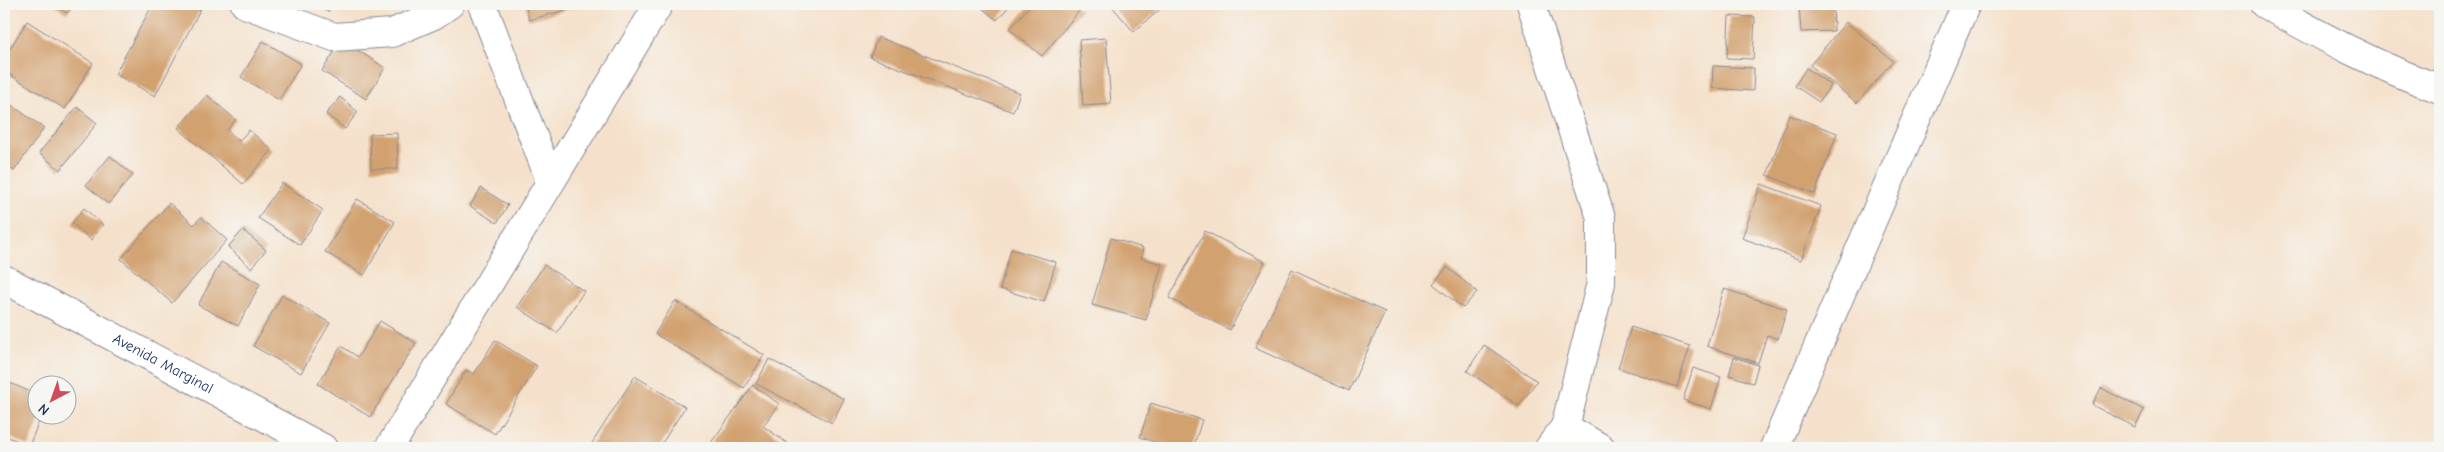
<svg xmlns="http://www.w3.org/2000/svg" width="2444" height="452" viewBox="0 0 2444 452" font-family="'Comic Neue',sans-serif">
	<rect width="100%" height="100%" fill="#f6f6f2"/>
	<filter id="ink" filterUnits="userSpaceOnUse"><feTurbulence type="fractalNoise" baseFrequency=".02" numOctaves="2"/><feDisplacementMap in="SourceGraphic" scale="10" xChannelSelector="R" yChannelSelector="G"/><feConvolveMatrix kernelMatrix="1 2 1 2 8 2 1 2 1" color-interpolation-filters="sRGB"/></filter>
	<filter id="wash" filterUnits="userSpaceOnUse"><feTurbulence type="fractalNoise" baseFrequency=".0096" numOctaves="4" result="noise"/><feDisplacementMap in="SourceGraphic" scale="20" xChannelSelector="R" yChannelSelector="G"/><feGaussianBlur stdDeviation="1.12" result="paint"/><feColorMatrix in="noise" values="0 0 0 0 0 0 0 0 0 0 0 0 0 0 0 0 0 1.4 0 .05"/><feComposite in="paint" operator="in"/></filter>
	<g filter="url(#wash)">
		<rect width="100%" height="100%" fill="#f5e1cb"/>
		<g id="blocks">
			<g fill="#d2a170">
				<polygon points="52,4 74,4 67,13"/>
				<polygon points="153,4 203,4 155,96 115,74"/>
				<polygon points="314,4 334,4 328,12"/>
				<polygon points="525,4 576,4 577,7 529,20"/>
				<polygon points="977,4 1011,4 997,20"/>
				<polygon points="1031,4 1073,4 1080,10 1042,56 1010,29"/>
				<polygon points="1110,4 1164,4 1165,5 1134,32"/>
				<polygon points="1833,4 1834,31 1801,32 1799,5"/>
				<polygon points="1729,16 1755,17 1753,59 1727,58"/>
				<polygon points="27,21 93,63 65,109 4,71 4,58"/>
				<polygon points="1846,22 1893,61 1857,103 1810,65"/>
				<polygon points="878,37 1020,93 1013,112 870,57"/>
				<polygon points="1106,38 1111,104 1083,106 1079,40"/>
				<polygon points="342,40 385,68 366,99 322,71"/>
				<polygon points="263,41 301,64 279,100 241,77"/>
				<polygon points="1713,66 1754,68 1753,91 1712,88"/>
				<polygon points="1806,68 1831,85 1819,102 1795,86"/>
				<polygon points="207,95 236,120 227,130 239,141 249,130 272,150 243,184 178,128"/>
				<polygon points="340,97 358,112 345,129 326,114"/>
				<polygon points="4,100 44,128 14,171 4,163"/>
				<polygon points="77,107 97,123 60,170 39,153"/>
				<polygon points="1789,115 1837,133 1815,194 1767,175"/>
				<polygon points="397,133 398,169 371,169 370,134"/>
				<polygon points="110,156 133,175 108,204 86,185"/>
				<polygon points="282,183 323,210 300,245 258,218"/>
				<polygon points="1761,184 1821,206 1801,260 1742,238"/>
				<polygon points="481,188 508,205 497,223 470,206"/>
				<polygon points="357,199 395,222 364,275 325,252"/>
				<polygon points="169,203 194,225 201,217 227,240 172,303 121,259"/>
				<polygon points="84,208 103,225 91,240 72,223"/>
				<polygon points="243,230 266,250 251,268 228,247"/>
				<polygon points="1205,231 1265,262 1230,330 1169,298"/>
				<polygon points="1111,238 1143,248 1141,258 1162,264 1146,320 1092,305"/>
				<polygon points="1011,249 1056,262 1044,302 1000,289"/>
				<polygon points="221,262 260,284 238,326 198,305"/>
				<polygon points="544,265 584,291 557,333 517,307"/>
				<polygon points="1447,267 1477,292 1463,308 1433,284"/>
				<polygon points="1292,269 1385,312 1349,391 1255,348"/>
				<polygon points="1724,289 1787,309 1778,339 1767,335 1758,363 1707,346"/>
				<polygon points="282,295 330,323 301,373 253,346"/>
				<polygon points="675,301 764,355 744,388 655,334"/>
				<polygon points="380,321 416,343 370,417 318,384 341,346 358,357"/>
				<polygon points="1631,327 1690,346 1677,387 1618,368"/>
				<polygon points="495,340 537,366 495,434 446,404 466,370 474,374"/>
				<polygon points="1484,345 1537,381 1519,406 1467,371"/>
				<polygon points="1734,357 1758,365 1753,383 1729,375"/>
				<polygon points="769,359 844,399 832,423 756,384"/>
				<polygon points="1693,368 1721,377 1711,409 1683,400"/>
				<polygon points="635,376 685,407 659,448 589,448"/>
				<polygon points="10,383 38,395 38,414 42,414 29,446 4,435 4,398"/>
				<polygon points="753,385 779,404 763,426 794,448 716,448 710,444"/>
				<polygon points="2101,388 2144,410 2135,427 2092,405"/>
				<polygon points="1151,403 1202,420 1193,448 1155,448 1157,443 1140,437"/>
			</g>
		</g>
	</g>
	<g filter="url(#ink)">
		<use href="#blocks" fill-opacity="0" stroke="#888894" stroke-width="1"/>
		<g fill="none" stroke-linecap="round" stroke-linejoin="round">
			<defs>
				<g id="minor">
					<polyline points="245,4 334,37 392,33 434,15 450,4"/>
					<polyline points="482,4 550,180"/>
					<polyline points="1531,4 1601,218 1601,283 1565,427 1601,448"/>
					<path d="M2264,4C2321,36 2378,67 2440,89"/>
					<path id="s1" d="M4,279L323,448"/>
					<polyline points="389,448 659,4"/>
					<polyline points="1549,448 1565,427"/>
					<polyline points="1774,448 1966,4"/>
				</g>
			</defs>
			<use href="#minor" stroke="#888894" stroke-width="30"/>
			<use href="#minor" stroke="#fff" stroke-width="28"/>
		</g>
	</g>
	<g text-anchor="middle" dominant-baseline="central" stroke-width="4" stroke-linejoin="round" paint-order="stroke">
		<g font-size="15" fill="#1b2f5e" stroke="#f6f6f2">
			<text stroke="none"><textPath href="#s1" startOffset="180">Avenida Marginal</textPath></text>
		</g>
	</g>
	<rect width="2444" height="452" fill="none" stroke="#f6f6f2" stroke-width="20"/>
	<g transform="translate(52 400) rotate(221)"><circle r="24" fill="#f6f6f2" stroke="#9ea6b7"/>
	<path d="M0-4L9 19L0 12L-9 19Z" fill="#d1495b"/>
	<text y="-8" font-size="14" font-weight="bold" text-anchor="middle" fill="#1b2f5e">N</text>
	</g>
</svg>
